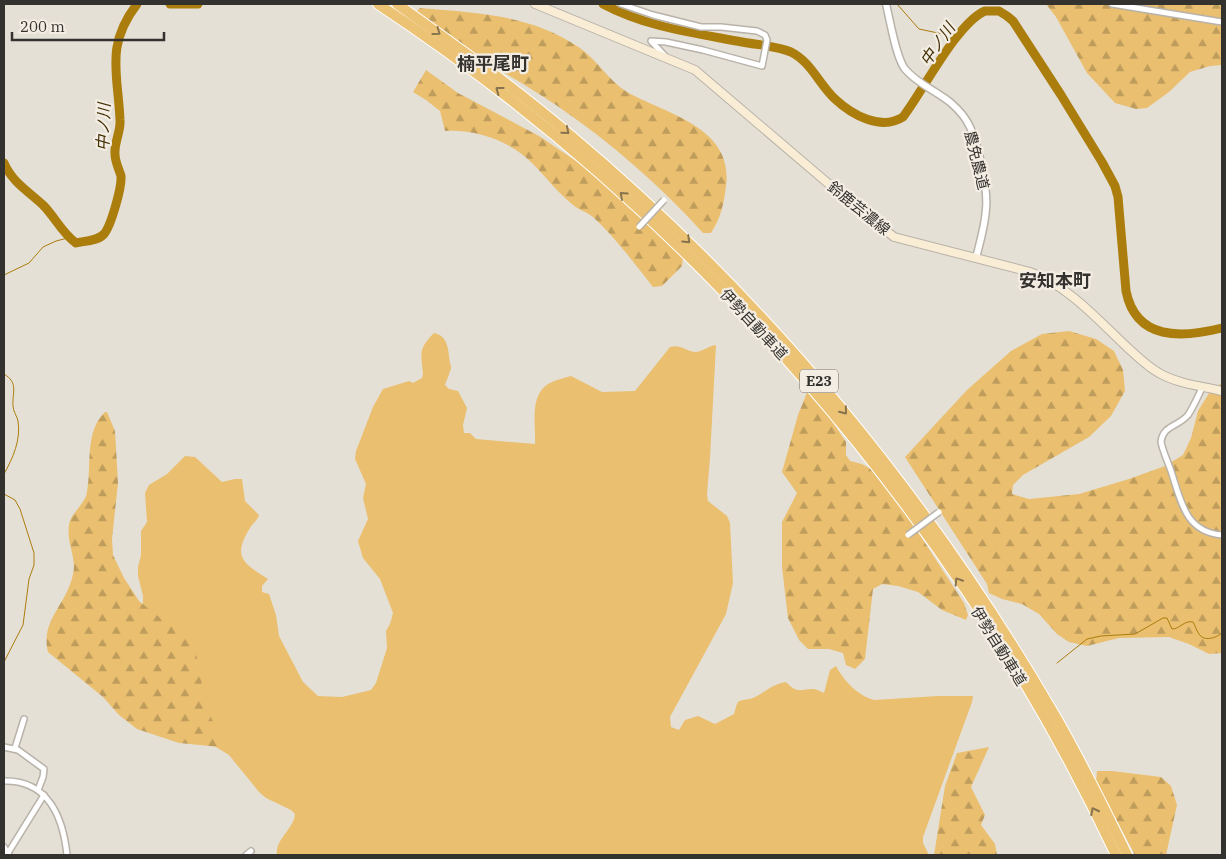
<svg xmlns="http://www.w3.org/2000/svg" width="1226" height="859" viewBox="0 0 1226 859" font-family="'IBM Plex Serif','Noto Sans JP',serif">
	<defs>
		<pattern id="forest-firs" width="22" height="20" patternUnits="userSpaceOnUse" patternTransform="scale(1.25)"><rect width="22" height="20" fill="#eabf6f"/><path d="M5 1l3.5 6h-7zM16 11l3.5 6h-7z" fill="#be9c5c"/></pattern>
	</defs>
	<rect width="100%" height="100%" fill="#e5e0d6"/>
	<path fill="#eabf6f" d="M434,333C449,336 448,351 450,363C451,367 452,367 450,371C449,376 446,381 445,385L449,389L458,391L467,408L463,425L464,433H470L476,439L535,444C536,425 529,396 548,384C555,380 564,378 571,376L602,392L635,391L670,347C681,344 685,351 695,352C702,352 708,346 716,345L710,458L707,494L708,501L727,516L730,523L733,583L726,614L670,717L671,727L679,730L685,720L698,716L715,724L734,714C735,711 736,705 738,702C741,699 749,700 753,698C766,692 772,684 786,682C797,693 798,690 812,689C816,689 820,691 824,693L830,670L836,666C843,680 859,697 875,700L938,696H973L972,702L923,837V843L929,855H277C275,839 294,829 295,814L291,810L266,798L259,792L229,755L211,744L143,618V596L138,576V567L141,555V531L147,522L145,493L149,485L167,474L185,456L195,457L222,482L235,479H242L245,501L259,515C257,521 253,523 250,528C232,557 243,563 268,579L262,586V592L269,594L276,615L279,636L303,682L318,696L342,697L371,690L376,683L387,648L386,631L390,624L393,613L380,579L363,558L358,541L368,519L363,498L366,484L355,459L356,451L373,407L383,389L409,381L413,383L422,378L423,374C421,353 418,349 434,333Z"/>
	<g fill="url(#forest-firs)">
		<polygon points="1046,4 1222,4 1222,65 1210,66 1190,72 1169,92 1147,108 1136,109 1115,103 1087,73 1056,17"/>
		<path d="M420,8C477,13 531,14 580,48C598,61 609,81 627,92C666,114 734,127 726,186C724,203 721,218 711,233H703C660,185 610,142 556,105C534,90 511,77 488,63C463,48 440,29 416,12Z"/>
		<path d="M426,70L458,93L539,136L582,165L675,249L683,258L682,266L662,286L653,287C634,263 615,237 593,217C587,212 579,210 573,205C558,193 546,177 533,164C511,141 476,129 445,131L440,111L426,100L413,92Z"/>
		<polygon points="1069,331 1096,339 1114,351 1123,370 1125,391 1111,416 1089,437 1023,475 1013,485 1012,494 1029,499 1079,494 1129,479 1165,466 1183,455 1191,438 1198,411 1211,390 1222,383 1222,653 1209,654 1189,644 1169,637 1119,638 1087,646 1069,642 1057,634 1039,614 1022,604 1002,599 989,593 987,584 905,457 967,390 1011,351 1042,334"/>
		<polygon points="808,390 824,409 846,442 846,455 850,461 862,464 871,469 914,526 964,603 968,615 966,620 942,610 918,592 898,586 882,584 873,589 865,659 855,669 846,665 843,653 829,649 808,649 799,640 788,618 782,567 782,522 797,493 782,472 798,415"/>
		<path d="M105,412H107L115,431L118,483L112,539L113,555L124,578L139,601L192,643L196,653L206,707L219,734L220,747L179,743L137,729L119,715L103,697L48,652C40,620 67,605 73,574C77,558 66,542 69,525C71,512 85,505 87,492C92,466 84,432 105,412Z"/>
		<polygon points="989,747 971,787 985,815 981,825 995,844 997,855 934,855 945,786 957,753"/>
		<polygon points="1097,771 1112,771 1161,777 1171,786 1177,805 1166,855 1135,855 1096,782"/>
	</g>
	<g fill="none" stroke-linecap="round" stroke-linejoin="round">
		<g stroke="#ab7d0c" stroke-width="1">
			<polyline points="897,4 919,29 957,37"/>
			<polyline points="4,275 29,263 43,247 56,241 68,238"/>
			<path d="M4,374C19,383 12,392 13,406C13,411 17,416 18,421C21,440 13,458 4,474"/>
			<polyline points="4,494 15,500 20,509 34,553 34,565 29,579 23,625 4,662"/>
			<path d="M1057,663L1087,639L1101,636L1135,634L1163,618H1167L1172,629C1180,629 1184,620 1193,622C1195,625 1196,630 1199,634C1204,642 1216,638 1222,633"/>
		</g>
		<g stroke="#ab7d0c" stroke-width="9">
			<polyline points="170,4 198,4"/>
			<path d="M603,4C646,27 694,33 742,42C758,45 776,46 791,52C811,62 819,84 835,99C852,115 881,131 903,117C923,91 957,23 985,11H999L1007,16L1013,21L1061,95L1102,162L1115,186L1118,197L1126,291C1136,341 1182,338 1222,328"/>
			<path d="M4,163C12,182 28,191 43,205C55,217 62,233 76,243C84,241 98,241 104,234C111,226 122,187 121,176C119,169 115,162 115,154C114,142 121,132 120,120C118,73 105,46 137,4"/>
		</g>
		<defs>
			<g id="minor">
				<polyline points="621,4 653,15 701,27 721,27 757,31 765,35 767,40 762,66 703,50 666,42 651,41 665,56"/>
				<polyline points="1112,4 1222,22"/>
				<path d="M1203,386C1198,396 1194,406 1188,415C1178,427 1163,425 1161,442C1163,452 1168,462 1171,471C1181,501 1185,532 1222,535"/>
				<polyline points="4,747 18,750 44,769 43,777 38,790"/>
				<polyline points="15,748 24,719"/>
				<path d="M4,781C48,780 63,817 67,855"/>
				<polyline points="4,847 9,855"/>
				<polyline points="8,853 44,795"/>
				<polyline points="246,855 251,851"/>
			</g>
			<path id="tertiary" d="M886,4C890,20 896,58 905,69C917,84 937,91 951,103C959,110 966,118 970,127C979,147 988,189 986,209C985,226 980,242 976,258"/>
			<path id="secondary" d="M535,4L695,70L830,185L894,237L1030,272C1068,285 1100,322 1129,349C1139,358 1148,367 1159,373C1178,384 1202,386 1222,391"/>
			<g id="motorway">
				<path d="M378,4C690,210 958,517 1116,855"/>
				<path d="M397,4C456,46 515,88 570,135C764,298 923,490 1051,709C1079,756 1103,806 1127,855"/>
			</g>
		</defs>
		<use href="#minor" stroke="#b8b2a9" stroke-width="8"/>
		<use href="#tertiary" stroke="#b8b2a9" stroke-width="9"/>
		<use href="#secondary" stroke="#b8b2a9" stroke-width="10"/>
		<use href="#motorway" stroke="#fff" stroke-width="12"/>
		<use href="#minor" stroke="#fff" stroke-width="5"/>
		<use href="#tertiary" stroke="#fff" stroke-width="6"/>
		<use href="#secondary" stroke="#f9edd5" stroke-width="8"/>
		<use href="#motorway" stroke="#ecc274" stroke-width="10"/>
		<defs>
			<g id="minor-bridge">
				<polyline points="639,227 664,200"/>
				<polyline points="908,535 939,512"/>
			</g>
		</defs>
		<use href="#minor-bridge" stroke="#b8b2a9" stroke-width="8" stroke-linecap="butt"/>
		<use href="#minor-bridge" stroke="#fff" stroke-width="5"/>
	</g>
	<defs><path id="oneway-chevron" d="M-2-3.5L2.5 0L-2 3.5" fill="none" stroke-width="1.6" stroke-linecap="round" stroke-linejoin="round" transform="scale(1.25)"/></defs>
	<g stroke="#87734e">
		<use href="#oneway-chevron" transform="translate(437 32) rotate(36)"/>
		<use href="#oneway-chevron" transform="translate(499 90) rotate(-143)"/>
		<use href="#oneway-chevron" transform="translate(566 131) rotate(40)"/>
		<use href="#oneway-chevron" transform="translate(623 195) rotate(-138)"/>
		<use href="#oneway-chevron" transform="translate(687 240) rotate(44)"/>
		<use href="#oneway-chevron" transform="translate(844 411) rotate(51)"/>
		<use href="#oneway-chevron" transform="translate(958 581) rotate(-123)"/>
		<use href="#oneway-chevron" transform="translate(1094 811) rotate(-117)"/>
	</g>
	<g text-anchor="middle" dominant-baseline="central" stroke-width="4.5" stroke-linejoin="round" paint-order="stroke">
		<rect fill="#f3ede3" stroke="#6d6a64" stroke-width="1" x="800" y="369.5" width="38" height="23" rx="4"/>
		<g font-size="14" font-weight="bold" fill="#34322e">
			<text x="819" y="381">E23</text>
		</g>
		<g font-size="15" fill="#34322e" stroke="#f3ede3">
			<text transform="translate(977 160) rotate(76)">農免農道</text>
			<text transform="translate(859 208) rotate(39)">鈴鹿芸濃線</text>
			<text transform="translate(754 324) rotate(47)">伊勢自動車道</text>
			<text transform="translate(999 646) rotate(58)">伊勢自動車道</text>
		</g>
		<g font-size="16" font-style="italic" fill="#443006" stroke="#f3ede3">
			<text transform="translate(937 44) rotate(-55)">中ノ川</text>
			<text transform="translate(103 127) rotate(-88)">中ノ川</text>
		</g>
		<g font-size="18" font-weight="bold" fill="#34322e" stroke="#f3ede3">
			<text x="493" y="63">楠平尾町</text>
			<text x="1055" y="280">安知本町</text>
		</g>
	</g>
	<rect width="1226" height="859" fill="none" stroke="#34322e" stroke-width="10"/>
	<path d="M12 32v8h152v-8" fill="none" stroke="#34322e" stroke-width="2.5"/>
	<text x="20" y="32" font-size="15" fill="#34322e" stroke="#f3ede3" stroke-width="4" paint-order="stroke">200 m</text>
</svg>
